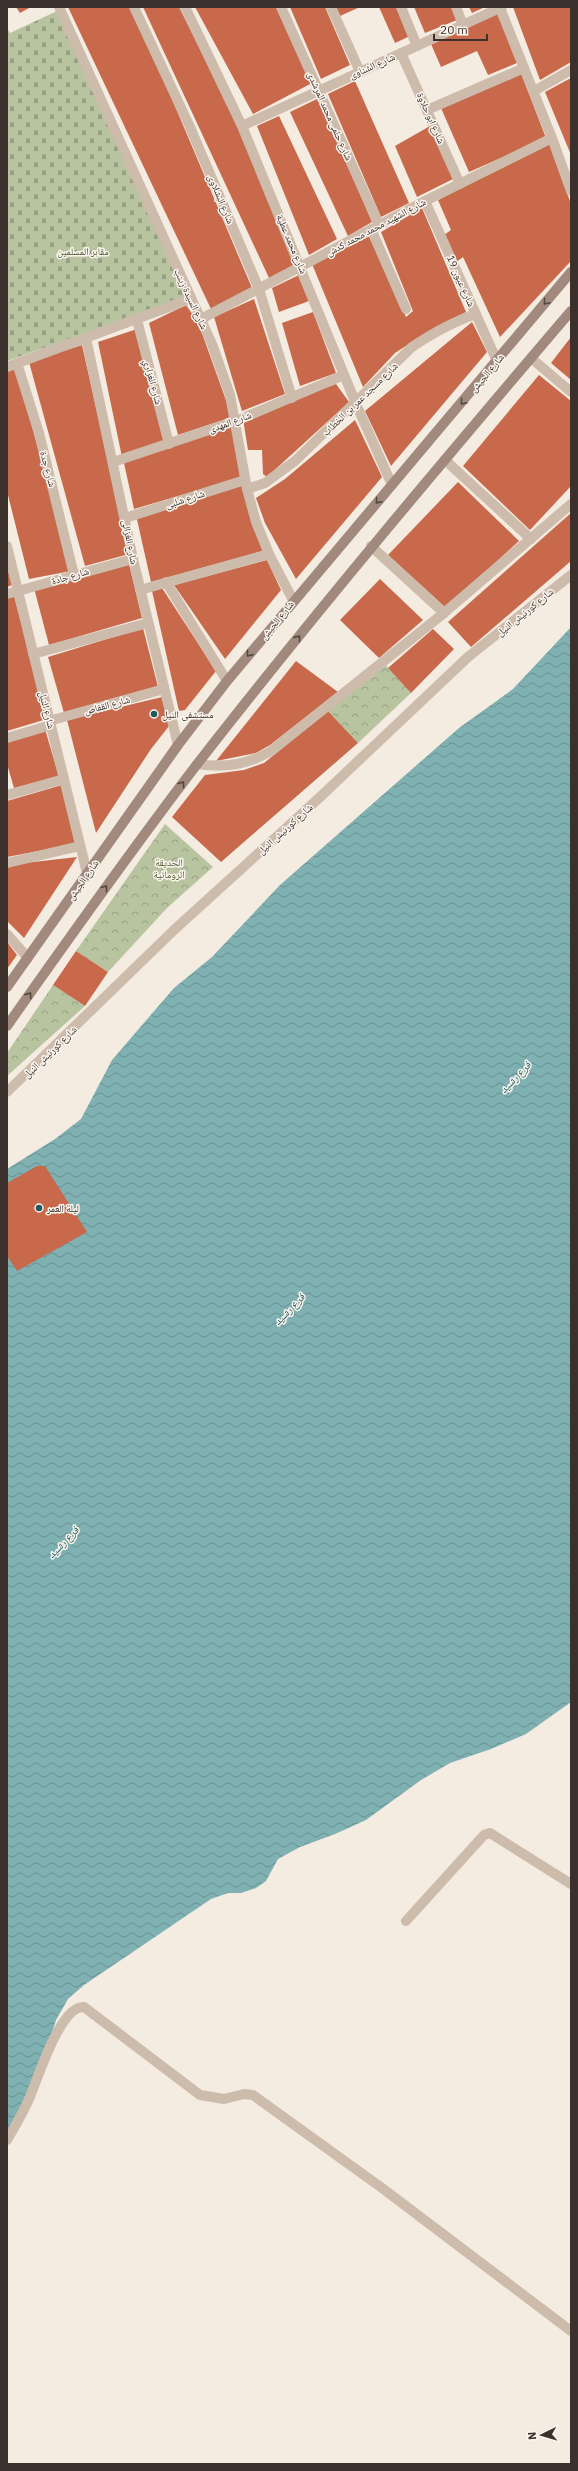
<svg xmlns="http://www.w3.org/2000/svg" width="578" height="2471" viewBox="0 0 578 2471" font-family="'IBM Plex Sans','Noto Naskh Arabic',sans-serif">
	<defs>
		<pattern id="cemetery-stones" width="16" height="16" patternUnits="userSpaceOnUse"><rect width="16" height="16" fill="#b8c4a0"/><path d="M2 7V4a2 2 0 0 1 4 0v3zM10 15v-3a2 2 0 0 1 4 0v3z" fill="#97a083"/></pattern>
		<pattern id="park-crowns" width="20" height="18" patternUnits="userSpaceOnUse"><rect width="20" height="18" fill="#b8c4a0"/><path d="M2 6a3 3 0 1 1 6 0M12 15a3 3 0 1 1 6 0" fill="none" stroke="#97a083"/></pattern>
		<pattern id="water-waves" width="16" height="10" patternUnits="userSpaceOnUse"><rect width="16" height="10" fill="#7fb0b2"/><path d="M0 5q4-4 8 0t8 0" fill="none" stroke="#699091"/></pattern>
	</defs>
	<rect width="100%" height="100%" fill="#f4ebe1"/>
	<polygon fill="url(#cemetery-stones)" points="57,11 187,297 7,361 7,28 10,33"/>
	<g fill="url(#park-crowns)">
		<polygon points="382,661 411,693 358,743 328,711"/>
		<polygon points="165,824 213,867 167,908 108,972 76,951"/>
		<polygon points="53,985 85,1006 7,1076 7,1053"/>
	</g>
	<polygon fill="url(#water-waves)" points="571,627 571,1702 526,1734 491,1749 450,1763 421,1780 366,1820 335,1834 300,1847 278,1859 266,1881 256,1888 241,1893 228,1893 211,1899 84,1985 68,1999 56,2020 36,2083 7,2135 7,1169 55,1139 81,1119 112,1060 174,988 212,957 280,885 459,728 513,689"/>
	<g fill="#c8694b">
		<polygon points="16,7 31,7 20,13"/>
		<polygon points="68,7 133,7 252,288 211,309"/>
		<polygon points="143,7 179,7 238,125 295,266 270,280"/>
		<polygon points="195,7 279,7 312,83 253,114"/>
		<polygon points="290,7 325,7 350,65 321,79"/>
		<polygon points="336,7 360,7 340,16"/>
		<polygon points="379,7 397,7 410,36 395,43"/>
		<polygon points="414,7 452,7 457,20 425,33"/>
		<polygon points="469,7 485,7 472,13"/>
		<polygon points="513,7 571,7 571,62 540,80"/>
		<polygon points="497,12 517,63 488,75 477,51 441,67 431,44"/>
		<polygon points="521,73 546,138 469,172 441,108"/>
		<polygon points="571,78 571,155 545,92"/>
		<polygon points="355,81 409,203 381,217 328,94"/>
		<polygon points="319,98 372,222 348,236 290,112"/>
		<polygon points="279,116 337,239 309,255 257,126"/>
		<polygon points="430,126 453,179 417,197 395,146"/>
		<polygon points="549,143 571,204 571,261 500,337 463,257 455,263 444,235 451,230 438,200"/>
		<polygon points="422,208 466,312 429,331 395,353 363,387 312,264 370,236 406,317 413,311 381,232"/>
		<polygon points="299,275 309,301 279,312 272,288"/>
		<polygon points="254,299 285,394 242,411 214,317"/>
		<polygon points="186,305 198,322 232,417 178,435 149,323"/>
		<polygon points="313,312 336,373 300,386 282,323"/>
		<polygon points="472,322 487,352 391,466 365,411"/>
		<polygon points="137,329 164,442 122,457 98,342"/>
		<polygon points="571,337 571,380 551,363"/>
		<polygon points="82,345 129,554 85,566 29,362"/>
		<polygon points="16,367 71,571 29,579 7,491 7,370"/>
		<polygon points="539,375 571,401 571,486 530,530 463,466"/>
		<polygon points="336,384 349,402 267,477 263,474 262,450 248,450 243,419"/>
		<polygon points="355,420 382,477 296,579 265,523 256,498 285,479"/>
		<polygon points="233,423 243,477 134,509 124,463"/>
		<polygon points="458,482 519,541 446,608 388,555"/>
		<polygon points="242,484 263,551 151,582 136,515"/>
		<polygon points="571,513 571,561 471,647 448,622"/>
		<polygon points="267,560 281,590 225,659 174,585"/>
		<polygon points="129,564 142,618 49,645 34,588"/>
		<polygon points="7,567 12,585 7,587"/>
		<polygon points="380,579 423,620 379,658 340,620"/>
		<polygon points="162,588 216,671 185,710 179,711 152,591"/>
		<polygon points="14,596 47,719 7,731 7,598"/>
		<polygon points="143,628 158,687 64,713 48,657"/>
		<polygon points="433,629 454,649 411,693 388,668"/>
		<polygon points="296,661 338,692 270,745 256,753 216,761"/>
		<polygon points="162,697 169,726 151,749 96,833 67,720"/>
		<polygon points="328,711 358,743 221,862 172,817 205,775 244,770 264,763"/>
		<polygon points="45,729 59,777 14,788 7,764 7,742"/>
		<polygon points="62,785 75,844 7,857 7,801"/>
		<polygon points="77,857 24,938 7,921 7,865"/>
		<polygon points="7,942 17,955 7,969"/>
		<polygon points="76,951 108,972 85,1006 53,985"/>
		<polygon points="37,1166 45,1166 87,1232 17,1271 7,1256 7,1183"/>
	</g>
	<g fill="none" stroke-linecap="round" stroke-linejoin="round">
		<g stroke="#cdbbac" stroke-width="10">
			<polyline points="59,7 212,344 230,395 247,489 256,522 269,554 293,600"/>
			<polyline points="134,7 190,127 259,289 292,398"/>
			<polyline points="185,7 242,126 356,404 392,485"/>
			<polyline points="281,7 379,225"/>
			<polyline points="331,7 360,72"/>
			<polyline points="401,7 417,46"/>
			<polyline points="456,7 463,25"/>
			<polyline points="500,8 552,138 571,191"/>
			<polyline points="401,53 460,184"/>
			<polyline points="534,91 571,70"/>
			<polyline points="427,110 524,68"/>
			<polyline points="242,126 502,7"/>
			<polyline points="425,201 497,361"/>
			<polyline points="371,229 406,309"/>
			<polyline points="201,319 425,201 552,138"/>
			<polyline points="137,320 169,444"/>
			<polyline points="86,338 133,559 178,745"/>
			<polyline points="531,358 571,392"/>
			<polyline points="17,363 39,433 74,575"/>
			<polyline points="7,367 190,299"/>
			<polyline points="445,460 531,539"/>
			<polyline points="113,462 236,421 344,375"/>
			<path d="M247,489L265,483L295,461L412,347C433,333 452,322 476,314"/>
			<polyline points="125,518 245,480"/>
			<polyline points="7,546 87,873"/>
			<polyline points="371,546 444,613"/>
			<polyline points="166,582 227,681"/>
			<polyline points="140,590 269,554"/>
			<polyline points="7,594 133,559"/>
			<polyline points="33,654 148,623"/>
			<polyline points="49,721 164,689"/>
			<polyline points="7,738 51,725"/>
			<path d="M197,764C225,768 247,765 271,751L444,613L571,504"/>
			<polyline points="7,795 64,779"/>
			<polyline points="7,863 80,846"/>
			<polyline points="7,934 28,958"/>
			<polyline points="7,1092 174,930 318,799 468,657 571,575"/>
			<polyline points="406,1921 484,1835 490,1833 571,1884"/>
			<path d="M7,2140C15,2126 23,2113 29,2099C37,2081 60,2005 84,2007L200,2095L224,2099L244,2094L253,2095L382,2188L571,2331"/>
		</g>
		<g stroke="#a18a7d" stroke-width="10">
			<polyline points="7,987 178,745 227,681 571,272"/>
			<path d="M7,1026C69,938 132,849 198,763C318,609 444,460 571,311"/>
		</g>
	</g>
	<defs><path id="oneway-chevron" d="M-2-3.5L2.5 0L-2 3.5" fill="none" stroke-width="1.6" stroke-linecap="round" stroke-linejoin="round"/></defs>
	<g stroke="#544640">
		<use href="#oneway-chevron" transform="translate(546 302) rotate(130)"/>
		<use href="#oneway-chevron" transform="translate(463 402) rotate(130)"/>
		<use href="#oneway-chevron" transform="translate(378 501) rotate(131)"/>
		<use href="#oneway-chevron" transform="translate(298 638) rotate(-51)"/>
		<use href="#oneway-chevron" transform="translate(249 654) rotate(129)"/>
		<use href="#oneway-chevron" transform="translate(182 784) rotate(-53)"/>
		<use href="#oneway-chevron" transform="translate(105 888) rotate(-53)"/>
		<use href="#oneway-chevron" transform="translate(29 995) rotate(-55)"/>
	</g>
	<g fill="#1f5a5e" stroke="#fbf5ee" stroke-width="1.5">
		<circle cx="154" cy="714" r="4"/>
		<circle cx="39" cy="1208" r="4"/>
	</g>
	<g text-anchor="middle" dominant-baseline="central" stroke-width="3" stroke-linejoin="round" paint-order="stroke">
		<g font-size="10" fill="#3b302b" stroke="#fbf5ee">
			<text transform="translate(372 66) rotate(-24)">شارع الشناوى</text>
			<text transform="translate(330 116) rotate(66)">شارع حلمى محمد المرشدى</text>
			<text transform="translate(431 118) rotate(66)">شارع ابو حلاوة</text>
			<text transform="translate(221 199) rotate(67)">شارع البشلاوى</text>
			<text transform="translate(376 227) rotate(-28)">شارع الشهيد محمد محمد كدش</text>
			<text transform="translate(292 244) rotate(67)">شارع محمد عطية</text>
			<text transform="translate(461 281) rotate(66)">شارع عيون 19</text>
			<text transform="translate(191 299) rotate(65)">شارع السيدة زينب</text>
			<text transform="translate(487 373) rotate(-50)">شارع الجيش</text>
			<text transform="translate(153 382) rotate(75)">شارع الغزاري</text>
			<text transform="translate(360 399) rotate(-44)">شارع مسجد عمر بن الخطاب</text>
			<text transform="translate(230 422) rotate(-20)">شارع المهدى</text>
			<text transform="translate(48 469) rotate(75)">شارع جدة</text>
			<text transform="translate(185 499) rotate(-18)">شارع شلبى</text>
			<text transform="translate(130 542) rotate(79)">شارع الغزالى</text>
			<text transform="translate(70 576) rotate(-16)">شارع جادة</text>
			<text transform="translate(525 612) rotate(-39)">شارع كورنيش النيل</text>
			<text transform="translate(277 620) rotate(-51)">شارع الجيش</text>
			<text transform="translate(107 705) rotate(-15)">شارع القفاص</text>
			<text transform="translate(47 710) rotate(76)">شارع النيل</text>
			<text transform="translate(285 829) rotate(-42)">شارع كورنيش النيل</text>
			<text transform="translate(83 880) rotate(-55)">شارع الجيش</text>
			<text transform="translate(50 1052) rotate(-44)">شارع كورنيش النيل</text>
		</g>
		<g font-size="10" fill="#4a5a2e" stroke="#fbf5ee">
			<text x="83" y="251">مقابر المسلمين</text>
			<text x="169" y="862">الحديقة<tspan x="169" dy="12">الرومانية</tspan></text>
		</g>
		<g font-size="10" fill="#3b302b" stroke="#fbf5ee" text-anchor="start">
			<text x="162" y="714">مستشفى النيل</text>
			<text x="47" y="1208">ليلة العمر</text>
		</g>
		<g font-size="11" font-style="italic" fill="#1f5a5e" stroke="#fbf5ee">
			<text transform="translate(515 1077) rotate(-46)">فرع رشيد</text>
			<text transform="translate(289 1309) rotate(-46)">فرع رشيد</text>
			<text transform="translate(63 1542) rotate(-46)">فرع رشيد</text>
		</g>
	</g>
	<rect width="578" height="2471" fill="none" stroke="#3b302b" stroke-width="16"/>
	<g transform="translate(542 2435) rotate(265)" stroke="#fbf5ee" stroke-width="3" paint-order="stroke">
	<path d="M0-3L7 15L0 10L-7 15Z" fill="#3b302b"/>
	<text y="-6" font-size="11" font-weight="bold" text-anchor="middle" fill="#3b302b">N</text>
	</g>
	<path d="M434 34v6h53v-6" fill="none" stroke="#3b302b" stroke-width="2"/>
	<text x="440" y="34" font-size="12" fill="#3b302b" stroke="#fbf5ee" stroke-width="3" paint-order="stroke">20 m</text>
</svg>
